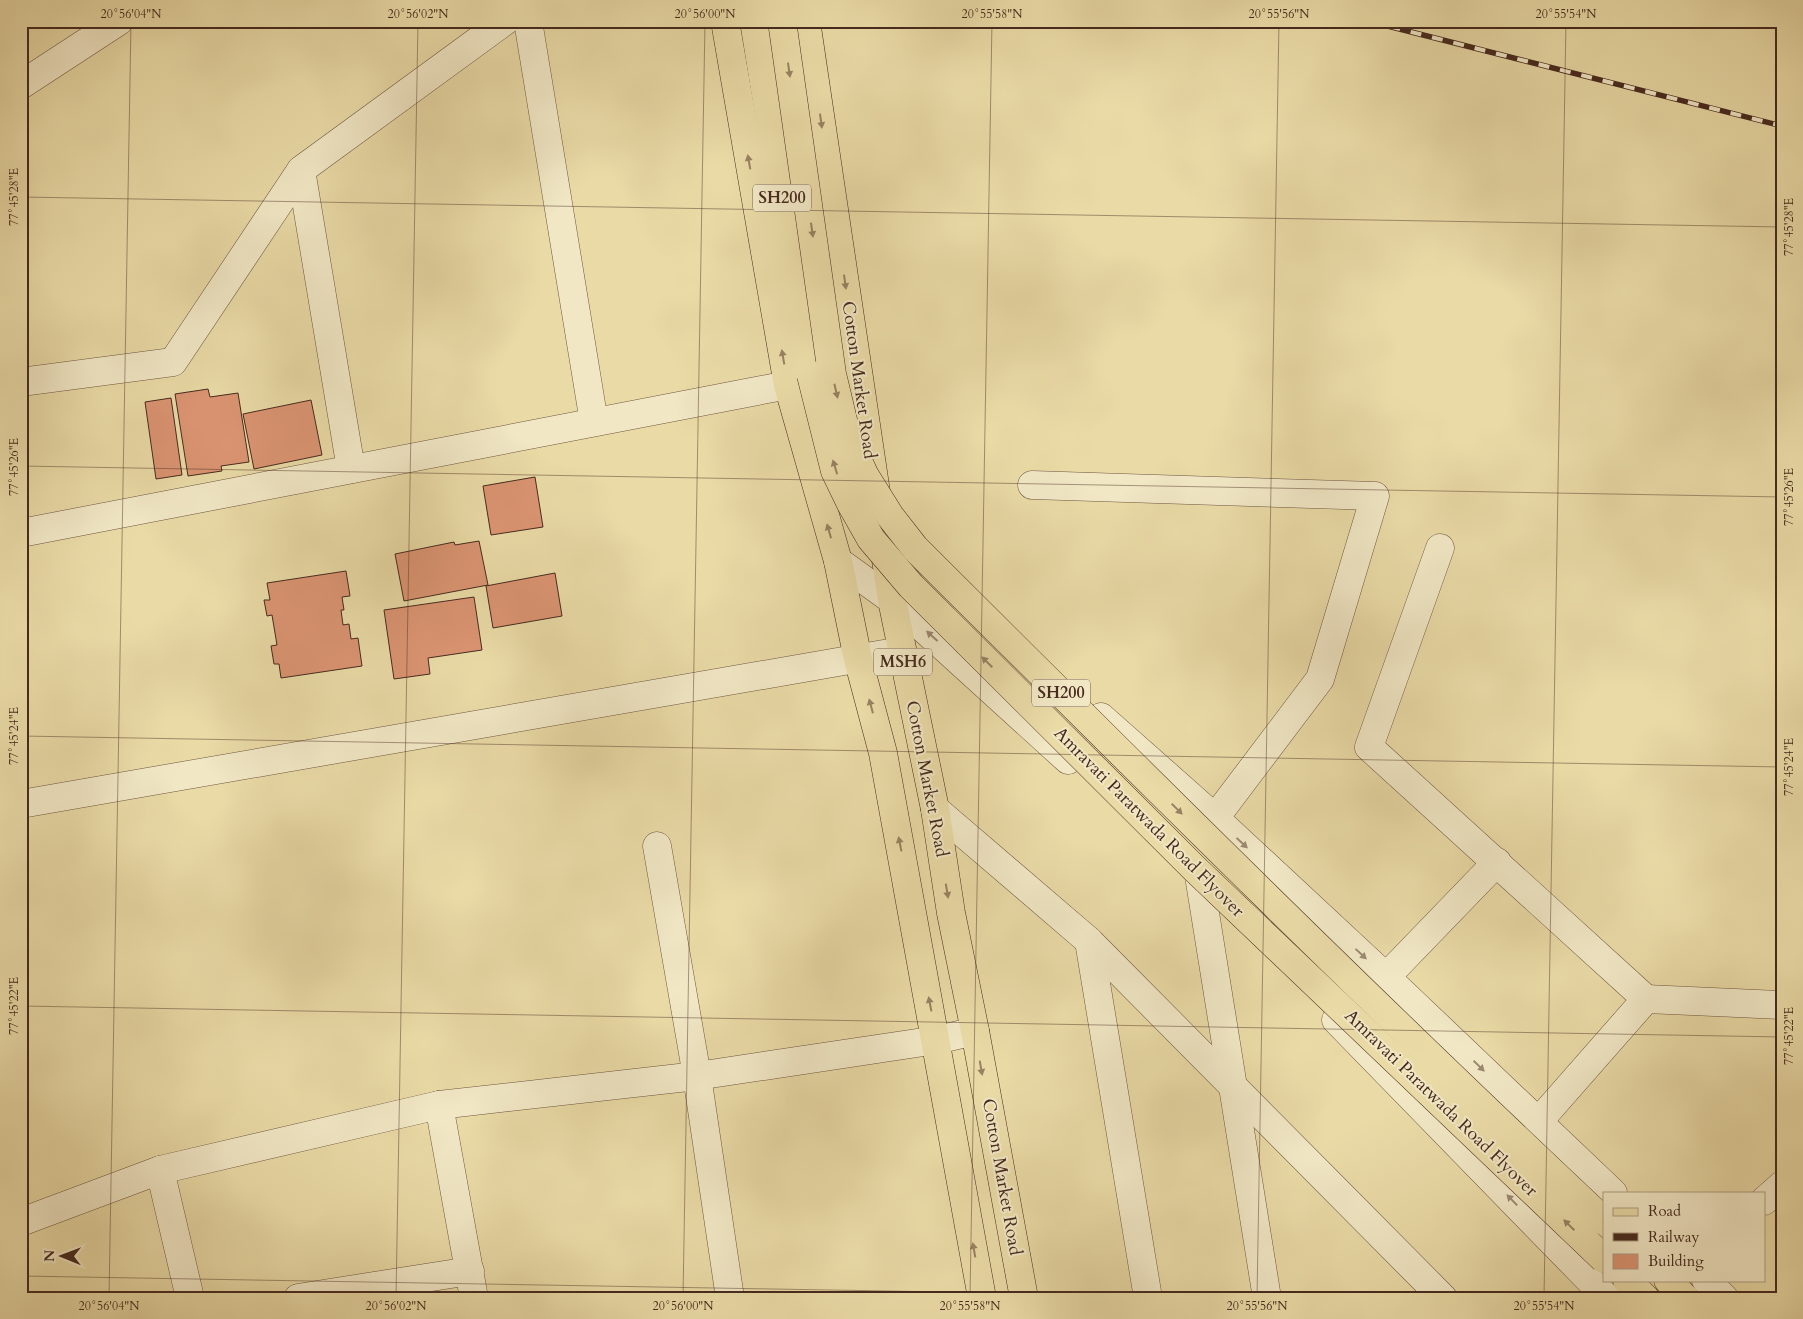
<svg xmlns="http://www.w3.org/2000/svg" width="1803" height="1319" viewBox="0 0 1803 1319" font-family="Cardo,serif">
	<rect width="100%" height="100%" fill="#e9daa6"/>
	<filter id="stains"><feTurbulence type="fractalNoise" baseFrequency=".004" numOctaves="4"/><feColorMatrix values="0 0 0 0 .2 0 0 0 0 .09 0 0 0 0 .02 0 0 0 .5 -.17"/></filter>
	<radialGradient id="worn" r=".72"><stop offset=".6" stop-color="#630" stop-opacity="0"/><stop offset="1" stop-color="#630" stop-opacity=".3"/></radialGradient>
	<g fill="#db9472" stroke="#462a1e">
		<polygon points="208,389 210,397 238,393 249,462 221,466 222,471 188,476 175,394"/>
		<polygon points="171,398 182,475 156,479 145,402"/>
		<polygon points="311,400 322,455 254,469 243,414"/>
		<polygon points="535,477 543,527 491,535 483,486"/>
		<polygon points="479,541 488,585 404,601 395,554 454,542 455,545"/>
		<polygon points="346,571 350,596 342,597 344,610 341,610 343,625 349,624 351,639 358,638 362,666 281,678 279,664 274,664 271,646 277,645 272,615 267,616 264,600 270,600 267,583"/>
		<polygon points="555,573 562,616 493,628 486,586"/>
		<polygon points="474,597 482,650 428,658 430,674 394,679 384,610"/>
	</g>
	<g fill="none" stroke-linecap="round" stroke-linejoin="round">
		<defs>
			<g id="minor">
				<polyline points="528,21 594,422"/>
				<polyline points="21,85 119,21"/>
				<polyline points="301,170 351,469"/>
				<polyline points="21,382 173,362 301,170 505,21"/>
				<polyline points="1032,485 1375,496 1320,679 1215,818"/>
				<polyline points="21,533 788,385"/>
				<polyline points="1440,548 1369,747 1646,999 1538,1122"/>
				<polyline points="838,561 892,600 1068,760"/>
				<polyline points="1101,717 1215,818 1386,977 1613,1193"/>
				<polyline points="21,804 901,651"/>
				<polyline points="935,809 1089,941 1443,1298"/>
				<polyline points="657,846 697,1076 730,1298"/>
				<polyline points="1200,882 1267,1298"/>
				<polyline points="1089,941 1148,1298"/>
				<polyline points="1386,977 1497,862"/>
				<polyline points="1646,999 1782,1005"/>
				<polyline points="1336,1020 1607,1298"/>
				<polyline points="439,1105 474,1298"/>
				<polyline points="160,1170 190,1298"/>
				<polyline points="1764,1201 1782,1185"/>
				<polyline points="21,1222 160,1170 439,1105 697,1076 937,1040 975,1031"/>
				<polyline points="1706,1280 1724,1298"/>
				<polyline points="298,1298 470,1271"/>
			</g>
			<g id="major">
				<polyline points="725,21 788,385 838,561 858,659 883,753 982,1298"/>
				<polyline points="754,21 811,375"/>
				<polyline points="806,21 892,600 935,809 951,913 975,1031 1024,1298"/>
				<polyline points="1627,1280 1645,1298"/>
				<polyline points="1668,1280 1685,1298"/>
			</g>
		</defs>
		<use href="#minor" stroke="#6f5640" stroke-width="29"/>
		<use href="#major" stroke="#462a1e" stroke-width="29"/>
		<use href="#minor" stroke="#f1e7c5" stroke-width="28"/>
		<use href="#major" stroke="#e9daa6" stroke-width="28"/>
		<defs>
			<polyline id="rail" points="1368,21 1782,126"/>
		</defs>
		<use href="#rail" stroke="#462a1e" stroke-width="5.5"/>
		<use href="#rail" stroke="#f1e7c5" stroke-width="4" stroke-dasharray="11" stroke-linecap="butt"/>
		<defs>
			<g id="major-bridge">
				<path d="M782,21L832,374L847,437L865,476L890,516L915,548L939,572C1159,791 1378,1009 1604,1221"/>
				<polyline points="811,375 835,471 850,502 871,539 911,586 1195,869 1604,1259"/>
			</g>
		</defs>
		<use href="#major-bridge" stroke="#462a1e" stroke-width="29" stroke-linecap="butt"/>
		<use href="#major-bridge" stroke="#e9daa6" stroke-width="28"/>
	</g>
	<defs><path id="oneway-solid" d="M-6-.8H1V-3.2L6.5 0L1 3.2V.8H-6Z" transform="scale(1.25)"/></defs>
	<g fill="#988262">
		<use href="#oneway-solid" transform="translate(789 70) rotate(82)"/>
		<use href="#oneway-solid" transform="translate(821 121) rotate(82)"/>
		<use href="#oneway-solid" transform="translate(749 162) rotate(-100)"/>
		<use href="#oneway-solid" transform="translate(812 230) rotate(82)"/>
		<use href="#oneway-solid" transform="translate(845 282) rotate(82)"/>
		<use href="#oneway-solid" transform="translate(783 357) rotate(-100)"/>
		<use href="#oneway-solid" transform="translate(836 391) rotate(77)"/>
		<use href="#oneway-solid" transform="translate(835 467) rotate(-107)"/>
		<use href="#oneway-solid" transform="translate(829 531) rotate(-106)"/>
		<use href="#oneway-solid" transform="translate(987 662) rotate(-135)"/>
		<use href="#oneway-solid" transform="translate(871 706) rotate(-105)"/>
		<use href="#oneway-solid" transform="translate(1177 809) rotate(45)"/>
		<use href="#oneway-solid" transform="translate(900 844) rotate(-101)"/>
		<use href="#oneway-solid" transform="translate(947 891) rotate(81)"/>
		<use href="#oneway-solid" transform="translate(930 1004) rotate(-101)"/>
		<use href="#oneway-solid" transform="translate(981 1068) rotate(80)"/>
		<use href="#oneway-solid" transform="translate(1569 1225) rotate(-136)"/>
		<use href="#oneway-solid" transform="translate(974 1250) rotate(-100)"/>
	</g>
	<g fill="#9c8872">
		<use href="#oneway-solid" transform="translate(932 636) rotate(-138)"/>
		<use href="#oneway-solid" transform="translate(1242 843) rotate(43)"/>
		<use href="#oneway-solid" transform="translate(1361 954) rotate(43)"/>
		<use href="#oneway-solid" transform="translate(1479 1066) rotate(44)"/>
		<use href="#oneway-solid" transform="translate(1512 1200) rotate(-134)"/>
	</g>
	<path fill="none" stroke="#462a1e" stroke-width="1" stroke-opacity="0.45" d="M21,197L1782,227M21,466L1782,497M21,736L1782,767M21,1006L1782,1037M21,1276L1292,1298M109,1298L131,21M396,1298L418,21M683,1298L705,21M970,1298L992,21M1257,1298L1279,21M1544,1298L1566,21"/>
	<g text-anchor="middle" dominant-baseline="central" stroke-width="4" stroke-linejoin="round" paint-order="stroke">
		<g fill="#f1e7c5" stroke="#796350" stroke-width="1">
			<rect x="753" y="184.5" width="58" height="27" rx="4"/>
			<rect x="874" y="648.5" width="58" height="27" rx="4"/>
			<rect x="1032" y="679.5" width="58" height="27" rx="4"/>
		</g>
		<g font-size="16" font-weight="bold" fill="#462a1e">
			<text x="782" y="198">SH200</text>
			<text x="903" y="662">MSH6</text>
			<text x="1061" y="693">SH200</text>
		</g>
		<g font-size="18" fill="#462a1e" stroke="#f1e7c5">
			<text transform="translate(859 380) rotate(82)">Cotton Market Road</text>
			<text transform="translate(927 779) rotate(79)">Cotton Market Road</text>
			<text transform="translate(1149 822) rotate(45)">Amravati Paratwada Road Flyover</text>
			<text transform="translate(1441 1103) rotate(44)">Amravati Paratwada Road Flyover</text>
			<text transform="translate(1002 1177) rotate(80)">Cotton Market Road</text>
		</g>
	</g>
	<rect width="1803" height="1319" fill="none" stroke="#e9daa6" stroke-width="55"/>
	<rect x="1603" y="1192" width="162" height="90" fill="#f1e7c5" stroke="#ad9b82"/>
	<rect x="1613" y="1208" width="25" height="8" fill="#e9daa6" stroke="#ad9b82"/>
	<text x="1648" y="1216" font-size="15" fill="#462a1e">Road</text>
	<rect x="1613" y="1233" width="25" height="8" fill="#462a1e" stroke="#ad9b82"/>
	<text x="1648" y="1242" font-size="15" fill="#462a1e">Railway</text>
	<rect x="1613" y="1254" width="25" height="15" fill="#db9472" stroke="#ad9b82"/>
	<text x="1648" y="1266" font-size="15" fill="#462a1e">Building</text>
	<g transform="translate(62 1256) rotate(271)" stroke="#f1e7c5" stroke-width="4" paint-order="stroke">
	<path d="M0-4L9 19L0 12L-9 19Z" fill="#462a1e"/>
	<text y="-8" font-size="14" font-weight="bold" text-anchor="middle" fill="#462a1e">N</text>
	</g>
	<rect x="28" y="28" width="1748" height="1264" fill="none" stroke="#462a1e" stroke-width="2"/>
	<g font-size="12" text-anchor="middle" fill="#462a1e">
		<text x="131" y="18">20°56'04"N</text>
		<text x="418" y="18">20°56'02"N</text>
		<text x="705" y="18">20°56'00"N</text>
		<text x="992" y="18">20°55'58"N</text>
		<text x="1279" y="18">20°55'56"N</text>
		<text x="1566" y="18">20°55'54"N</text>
		<text transform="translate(14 197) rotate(-90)" y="4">77°45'28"E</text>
		<text transform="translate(1789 227) rotate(-90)" y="4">77°45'28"E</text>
		<text transform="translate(14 467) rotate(-90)" y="4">77°45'26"E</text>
		<text transform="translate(1789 497) rotate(-90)" y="4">77°45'26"E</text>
		<text transform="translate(14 736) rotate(-90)" y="4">77°45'24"E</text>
		<text transform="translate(1789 767) rotate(-90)" y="4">77°45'24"E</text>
		<text transform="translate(14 1006) rotate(-90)" y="4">77°45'22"E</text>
		<text transform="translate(1789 1036) rotate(-90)" y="4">77°45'22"E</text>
		<text x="109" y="1310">20°56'04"N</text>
		<text x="396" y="1310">20°56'02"N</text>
		<text x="683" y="1310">20°56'00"N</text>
		<text x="970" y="1310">20°55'58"N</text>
		<text x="1257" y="1310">20°55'56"N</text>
		<text x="1544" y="1310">20°55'54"N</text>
	</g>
	<rect width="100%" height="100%" filter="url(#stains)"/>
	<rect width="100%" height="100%" fill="url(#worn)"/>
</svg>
